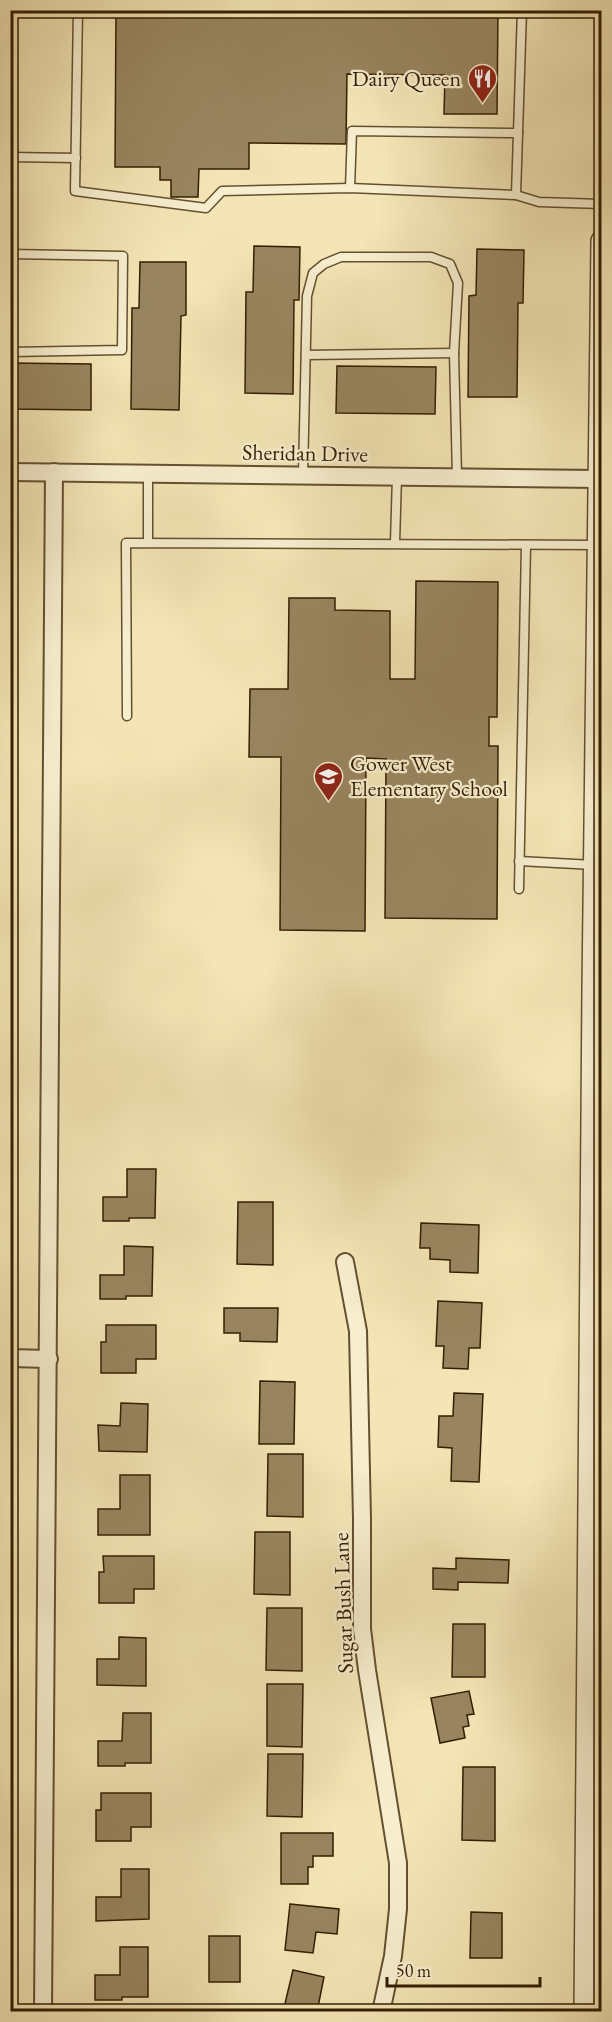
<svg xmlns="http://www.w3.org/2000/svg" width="612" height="2022" viewBox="0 0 612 2022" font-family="'EB Garamond',serif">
	<rect width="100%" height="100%" fill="#f3e5b5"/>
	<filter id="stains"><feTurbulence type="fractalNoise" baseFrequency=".00333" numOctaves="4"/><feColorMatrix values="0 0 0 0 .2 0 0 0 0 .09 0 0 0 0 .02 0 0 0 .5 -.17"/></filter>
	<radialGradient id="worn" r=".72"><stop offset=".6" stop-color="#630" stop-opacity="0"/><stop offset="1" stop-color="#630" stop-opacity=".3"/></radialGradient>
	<g fill="#98855f" stroke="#351e02" stroke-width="1.5">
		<polygon points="116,10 498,10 497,114 444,114 445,75 347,74 346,144 249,143 249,169 199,169 198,197 171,197 171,180 160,180 160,167 115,167"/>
		<polygon points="254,246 300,247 299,300 294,300 293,394 245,393 246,292 253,292"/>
		<polygon points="477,249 524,250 523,303 518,303 517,397 468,397 469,296 476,295"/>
		<polygon points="140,262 186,262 186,315 181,316 179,410 131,409 132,308 139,308"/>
		<polygon points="10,363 91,364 91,410 10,409"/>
		<polygon points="337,366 436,367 435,414 336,413"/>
		<polygon points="416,581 498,582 497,717 489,717 489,746 498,746 497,919 385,918 386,759 366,758 365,931 280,930 281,757 249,757 250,689 288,689 289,598 335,598 335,610 390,611 390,679 415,679"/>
		<polygon points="127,1169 156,1169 155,1218 129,1218 129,1221 103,1221 103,1197 127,1197"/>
		<polygon points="238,1202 273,1202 273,1265 237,1264"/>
		<polygon points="421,1223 479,1225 478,1273 450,1272 450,1260 430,1259 430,1248 420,1248"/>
		<polygon points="124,1246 153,1247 152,1296 126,1296 126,1299 100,1299 100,1275 124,1275"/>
		<polygon points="438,1301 482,1303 480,1348 469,1348 468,1369 443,1368 444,1346 436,1346"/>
		<polygon points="224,1308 278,1308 277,1342 240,1341 240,1333 224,1333"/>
		<polygon points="106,1325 156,1325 156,1359 136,1359 136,1373 101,1373 101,1342 106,1342"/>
		<polygon points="260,1381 295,1382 294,1444 259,1444"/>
		<polygon points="454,1393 483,1394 479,1482 451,1481 452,1448 438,1447 439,1416 453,1416"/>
		<polygon points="121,1403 148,1404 147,1452 99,1451 98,1425 120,1426"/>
		<polygon points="268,1454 303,1454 303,1517 267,1516"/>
		<polygon points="120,1475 150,1475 150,1535 98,1535 98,1509 120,1509"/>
		<polygon points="255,1532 290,1532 290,1595 254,1594"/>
		<polygon points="103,1556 154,1556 154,1589 134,1589 134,1603 99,1603 99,1572 104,1572"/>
		<polygon points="456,1558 509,1560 508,1583 458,1582 458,1590 433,1589 433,1568 456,1569"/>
		<polygon points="267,1608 302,1608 302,1671 266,1670"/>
		<polygon points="453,1624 485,1624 485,1677 452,1677"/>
		<polygon points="119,1637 146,1638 146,1686 97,1685 97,1659 119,1659"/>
		<polygon points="267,1684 303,1684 302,1747 267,1746"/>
		<polygon points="469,1691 474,1714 467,1715 469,1726 463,1727 465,1738 440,1743 431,1698"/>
		<polygon points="123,1713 151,1713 151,1763 125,1763 125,1766 98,1766 98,1741 122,1741"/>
		<polygon points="268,1754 303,1754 302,1817 267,1816"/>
		<polygon points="463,1767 495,1767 495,1841 462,1840"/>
		<polygon points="101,1793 151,1793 151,1827 131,1827 131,1841 96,1841 96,1810 101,1810"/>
		<polygon points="281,1833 333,1833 333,1856 313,1856 313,1867 308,1867 308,1884 281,1884"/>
		<polygon points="121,1869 149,1869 149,1919 96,1921 96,1897 121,1897"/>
		<polygon points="290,1904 339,1909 337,1934 316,1932 313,1953 285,1950"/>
		<polygon points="471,1912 502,1913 502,1958 470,1958"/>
		<rect x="209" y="1936" width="31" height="46"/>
		<polygon points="120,1947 148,1947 148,1997 122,1997 122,2000 95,2000 95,1975 120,1975"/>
		<polygon points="293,1970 324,1977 317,2012 283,2012"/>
	</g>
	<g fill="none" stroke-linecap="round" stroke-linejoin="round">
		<defs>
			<g id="service">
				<polyline points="78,10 75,191 206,208 222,191 350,188 516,195 539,202 602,204"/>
				<polyline points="518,133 522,10"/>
				<polyline points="10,157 76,158"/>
				<polyline points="350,188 352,131 518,133 516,195"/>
				<polyline points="10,254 123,256 122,350 10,352"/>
				<polyline points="306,355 454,353"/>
				<polyline points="148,473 148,542"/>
				<polyline points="303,475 307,296 313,273 324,264 341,257 431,257 450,264 458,283 454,353 457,477"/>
				<polyline points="395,543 397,476"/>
				<polyline points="127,716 126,543 598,545"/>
				<polyline points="519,861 594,865"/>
				<polyline points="519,889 526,545"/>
			</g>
			<g id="minor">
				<polyline points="10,472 599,479"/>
				<polyline points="345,1262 358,1331 362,1519 362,1629 367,1670 398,1863 398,1909 393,1956 381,2012"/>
				<polyline points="10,1358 49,1359"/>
				<polyline points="43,2012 54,472"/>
			</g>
			<polyline id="tertiary" points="585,2012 593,990 602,241"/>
		</defs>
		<use href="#service" stroke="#64502f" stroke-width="11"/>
		<use href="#minor" stroke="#64502f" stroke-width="20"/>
		<use href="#tertiary" stroke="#64502f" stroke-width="24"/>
		<use href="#service" stroke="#f7eecf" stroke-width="8"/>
		<use href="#minor" stroke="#f7eecf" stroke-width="16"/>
		<use href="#tertiary" stroke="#f7eecf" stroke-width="21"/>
	</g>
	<defs>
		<symbol id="restaurant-pin" viewBox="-11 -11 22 30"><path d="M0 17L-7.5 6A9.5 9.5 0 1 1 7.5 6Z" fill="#8f2418" stroke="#f7eecf"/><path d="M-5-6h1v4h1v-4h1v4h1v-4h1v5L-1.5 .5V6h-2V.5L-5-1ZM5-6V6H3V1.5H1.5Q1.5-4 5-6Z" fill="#fff"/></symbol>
		<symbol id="school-pin" viewBox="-11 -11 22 30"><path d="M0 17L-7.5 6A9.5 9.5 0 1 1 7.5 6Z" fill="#8f2418" stroke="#f7eecf"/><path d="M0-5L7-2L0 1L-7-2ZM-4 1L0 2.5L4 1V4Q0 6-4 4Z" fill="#fff"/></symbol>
	</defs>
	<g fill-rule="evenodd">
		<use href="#restaurant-pin" x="466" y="62" width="33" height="45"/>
		<use href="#school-pin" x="312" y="760" width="33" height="45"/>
	</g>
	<g text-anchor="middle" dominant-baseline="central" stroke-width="4.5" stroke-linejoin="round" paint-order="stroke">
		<g font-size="22" fill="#351e02" stroke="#f7eecf" text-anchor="end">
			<text x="461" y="78">Dairy Queen</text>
			<text x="350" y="763" text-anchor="start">Gower West<tspan x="350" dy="25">Elementary School</tspan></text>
		</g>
		<g font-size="22" fill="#351e02" stroke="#f7eecf">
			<text transform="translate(305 453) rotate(1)">Sheridan Drive</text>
			<text transform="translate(343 1603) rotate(-92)">Sugar Bush Lane</text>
		</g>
	</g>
	<rect width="612" height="2022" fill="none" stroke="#f3e5b5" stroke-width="36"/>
	<rect x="12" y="12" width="588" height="1998" fill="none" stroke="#351e02" stroke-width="3"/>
	<rect x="18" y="18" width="576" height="1986" fill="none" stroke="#351e02" stroke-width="1.5"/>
	<path d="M387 1977v9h153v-9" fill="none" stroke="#351e02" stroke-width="3"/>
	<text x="396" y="1977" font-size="18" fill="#351e02" stroke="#f7eecf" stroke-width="4.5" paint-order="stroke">50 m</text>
	<rect width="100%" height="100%" filter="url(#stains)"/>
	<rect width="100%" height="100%" fill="url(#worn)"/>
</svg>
